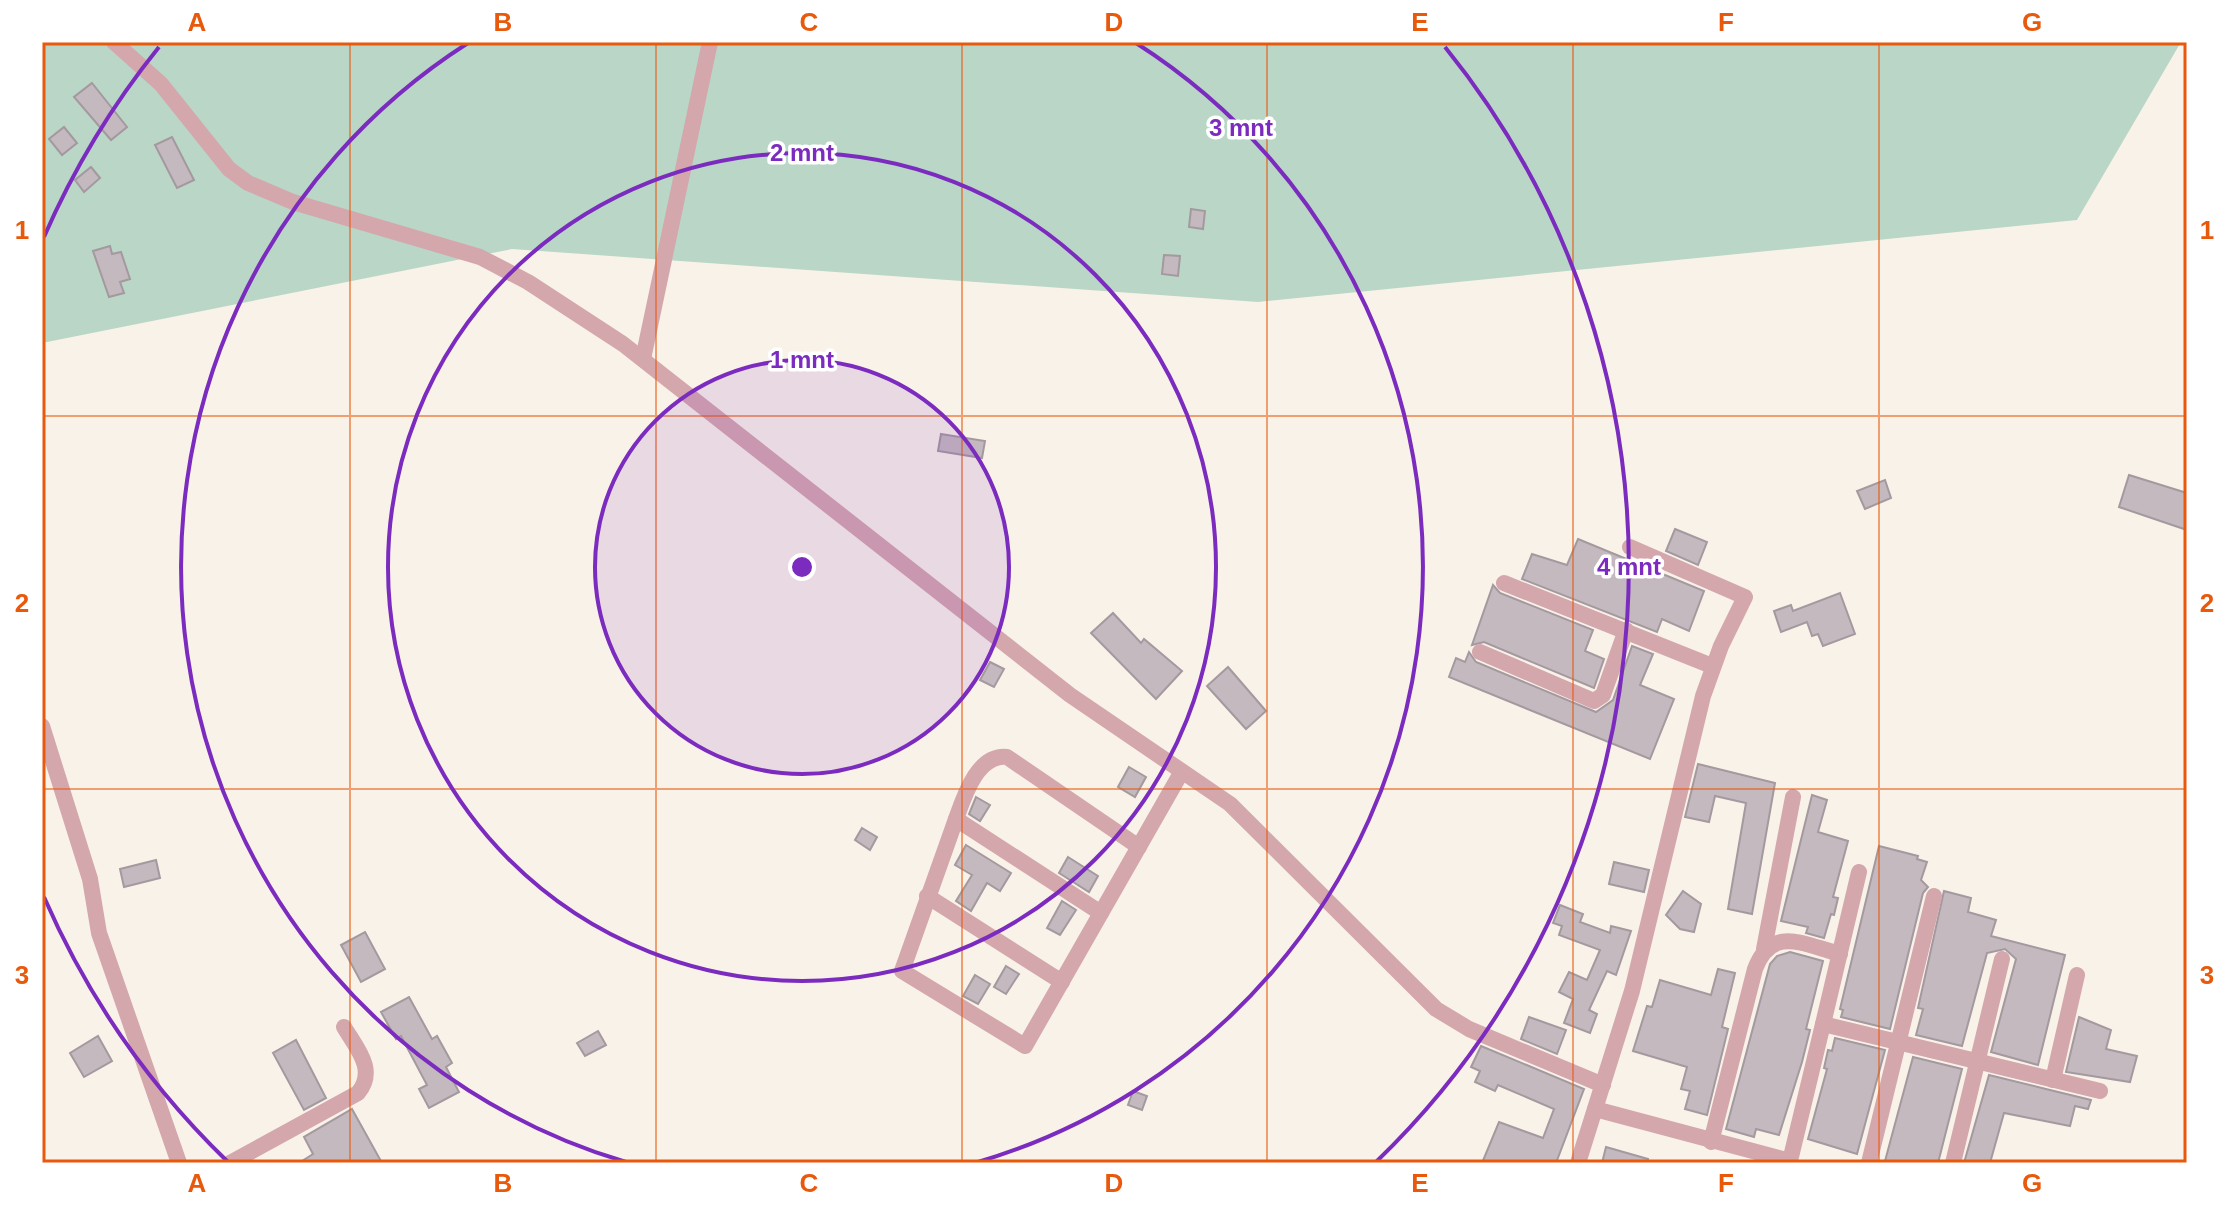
<svg xmlns="http://www.w3.org/2000/svg" width="2229" height="1205" viewBox="0 0 2229 1205" font-family="Arial,sans-serif">
	<rect width="100%" height="100%" fill="#f9f2e9"/>
	<polygon fill="#bad6c7" points="42,42 2181,42 2077,220 1258,302 512,249 42,343"/>
	<g fill="#c4b9bf" stroke="#a3999f" stroke-width="2">
		<polygon points="92,83 127,127 111,140 74,97"/>
		<polygon points="64,127 77,143 62,155 49,139"/>
		<polygon points="172,137 194,180 177,188 155,145"/>
		<polygon points="91,167 100,178 84,192 75,180"/>
		<polygon points="1191,209 1205,211 1203,229 1189,227"/>
		<polygon points="110,246 112,254 121,252 130,279 120,282 124,293 109,297 93,251"/>
		<polygon points="1164,255 1180,256 1178,276 1162,274"/>
		<polygon points="941,434 985,441 982,458 938,451"/>
		<polygon points="2129,475 2187,493 2187,530 2119,507"/>
		<polygon points="1885,480 1891,498 1865,509 1857,491"/>
		<polygon points="1675,529 1707,542 1698,565 1666,551"/>
		<polygon points="1578,539 1704,591 1689,631 1662,619 1657,632 1522,579 1532,554 1567,565"/>
		<polygon points="1493,585 1500,593 1593,630 1585,651 1604,659 1594,688 1484,642 1472,645"/>
		<polygon points="1840,593 1855,634 1823,646 1818,634 1812,636 1807,622 1781,632 1774,611 1791,605 1793,611"/>
		<polygon points="1113,613 1141,643 1144,639 1182,671 1156,699 1091,633"/>
		<polygon points="1632,646 1653,654 1640,685 1674,699 1650,759 1449,677 1456,658 1465,662 1469,652 1476,662 1596,712 1613,700"/>
		<polygon points="990,662 1004,669 994,687 980,680"/>
		<polygon points="1228,667 1266,711 1246,729 1207,686"/>
		<polygon points="1698,764 1775,783 1752,914 1728,909 1746,803 1715,796 1709,822 1685,817"/>
		<polygon points="1129,767 1146,777 1135,797 1118,787"/>
		<polygon points="1812,795 1827,800 1818,832 1848,841 1833,897 1838,898 1834,915 1831,914 1824,938 1806,933 1808,927 1781,921"/>
		<polygon points="976,797 990,805 980,821 969,814"/>
		<polygon points="862,828 877,837 870,850 855,840"/>
		<polygon points="966,845 1011,873 1000,891 987,883 971,911 956,901 972,875 955,865"/>
		<polygon points="1879,846 1918,856 1917,859 1927,862 1921,880 1928,887 1923,893 1890,1029 1841,1017 1843,1010 1840,1009"/>
		<polygon points="1068,857 1098,876 1089,892 1059,873"/>
		<polygon points="156,860 160,878 124,887 120,869"/>
		<polygon points="1614,862 1649,870 1644,892 1609,884"/>
		<polygon points="1683,891 1701,904 1694,932 1680,929 1666,915"/>
		<polygon points="1944,891 1971,898 1968,912 1996,920 1991,936 2065,955 2038,1065 1991,1052 2016,959 2005,949 1987,953 1962,1046 1916,1035 1923,1009 1918,1008"/>
		<polygon points="1062,901 1076,910 1060,935 1047,928"/>
		<polygon points="1560,905 1583,914 1580,922 1610,933 1611,926 1631,931 1616,975 1607,971 1589,1010 1597,1014 1590,1033 1564,1023 1573,999 1559,992 1569,972 1587,980 1600,950 1559,935 1562,926 1553,923"/>
		<polygon points="365,932 385,969 361,982 341,945"/>
		<polygon points="1790,952 1823,961 1806,1029 1810,1030 1802,1062 1779,1135 1756,1129 1754,1137 1726,1129 1770,964 1777,956"/>
		<polygon points="1006,966 1019,974 1006,994 994,987"/>
		<polygon points="1718,969 1735,973 1722,1027 1728,1029 1707,1115 1685,1109 1690,1091 1681,1089 1687,1067 1633,1051 1647,1006 1652,1007 1660,980 1711,995"/>
		<polygon points="975,975 990,984 978,1004 963,996"/>
		<polygon points="409,997 432,1039 437,1036 452,1063 446,1067 459,1092 429,1108 419,1089 427,1085 401,1036 396,1039 381,1012"/>
		<polygon points="1529,1017 1566,1030 1557,1054 1521,1039"/>
		<polygon points="2079,1017 2111,1030 2106,1049 2137,1056 2130,1082 2066,1072"/>
		<polygon points="598,1031 606,1045 585,1056 577,1043"/>
		<polygon points="98,1036 112,1061 84,1077 70,1053"/>
		<polygon points="1835,1038 1885,1050 1857,1154 1808,1139 1827,1069 1824,1068 1828,1050 1832,1051"/>
		<polygon points="296,1040 326,1098 304,1110 273,1053"/>
		<polygon points="1481,1046 1584,1089 1556,1163 1482,1163 1499,1122 1543,1138 1554,1109 1498,1085 1495,1091 1475,1082 1480,1071 1471,1067"/>
		<polygon points="1913,1057 1962,1069 1938,1163 1885,1161"/>
		<polygon points="1989,1075 2050,1090 2091,1100 2088,1109 2075,1106 2070,1126 2004,1113 1990,1163 1964,1163"/>
		<polygon points="1133,1091 1147,1096 1142,1110 1128,1105"/>
		<polygon points="352,1109 382,1163 299,1163 313,1154 304,1137"/>
		<polygon points="1606,1147 1648,1159 1647,1163 1602,1163"/>
	</g>
	<g fill="none" stroke-linecap="round" stroke-linejoin="round">
		<g stroke="#d4a7ad" stroke-width="16">
			<polyline points="114,42 161,84 229,169 248,183 293,202 480,257 528,282 623,344 1070,695 1230,804 1436,1009 1469,1029 1603,1085"/>
			<polyline points="643,359 710,42"/>
			<polyline points="1504,583 1712,666"/>
			<polyline points="1480,652 1594,701 1603,695 1626,630"/>
			<polyline points="42,726 90,879 99,933 179,1163"/>
			<polyline points="956,819 902,971 1025,1046 1181,773"/>
			<polyline points="927,896 1062,982"/>
			<path d="M1101,913L956,819C964,797 977,754 1007,757L1139,847"/>
			<polyline points="1764,949 1793,797"/>
			<polyline points="1823,1024 1859,872"/>
			<polyline points="2053,1080 2077,975"/>
			<polyline points="1595,1109 1790,1161 1823,1024 2100,1091"/>
			<path d="M1711,1142L1755,969C1772,924 1804,945 1840,954"/>
			<path d="M230,1163L358,1093C377,1070 357,1049 344,1027"/>
			<polyline points="1578,1163 1632,991 1703,696 1721,646 1745,597 1630,547"/>
			<polyline points="1869,1163 1934,896"/>
			<polyline points="1953,1163 2002,959"/>
		</g>
	</g>
	<path fill="none" stroke="#e8590c" stroke-width="2" stroke-opacity="0.55" d="M350,42V1163M656,42V1163M962,42V1163M1267,42V1163M1573,42V1163M1879,42V1163M42,416H2187M42,789H2187"/>
	<circle cx="802" cy="567" r="207" fill="#7b2cbf" fill-opacity=".12"/>
	<g fill="none" stroke="#7b2cbf" stroke-width="4">
		<circle cx="802" cy="567" r="207"/>
		<circle cx="802" cy="567" r="414"/>
		<path d="M626 1162A621 621 0 0 1 468 43M1136 43A621 621 0 0 1 978 1162"/>
		<path d="M228 1162A827 827 0 0 1 44 897M44 237A827 827 0 0 1 159 47M1445 47A827 827 0 0 1 1376 1162"/>
	</g>
	<circle cx="802" cy="567" r="12" fill="#7b2cbf" stroke="#fff" stroke-width="4"/>
	<g font-size="24" text-anchor="middle" font-weight="bold" fill="#7b2cbf" stroke="#fff" stroke-width="7" stroke-linejoin="round" paint-order="stroke">
		<text x="1241" y="136">3 mnt</text>
		<text x="802" y="161">2 mnt</text>
		<text x="802" y="368">1 mnt</text>
		<text x="1629" y="575">4 mnt</text>
	</g>
	<rect width="2229" height="1205" fill="none" stroke="#ffffff" stroke-width="88"/>
	<rect x="44" y="44" width="2141" height="1117" fill="none" stroke="#e8590c" stroke-width="3"/>
	<g font-size="26" text-anchor="middle" font-weight="bold" fill="#e8590c">
		<text x="197" y="31">A</text>
		<text x="503" y="31">B</text>
		<text x="809" y="31">C</text>
		<text x="1114" y="31">D</text>
		<text x="1420" y="31">E</text>
		<text x="1726" y="31">F</text>
		<text x="2032" y="31">G</text>
		<text x="22" y="239">1</text>
		<text x="2207" y="239">1</text>
		<text x="22" y="612">2</text>
		<text x="2207" y="612">2</text>
		<text x="22" y="984">3</text>
		<text x="2207" y="984">3</text>
		<text x="197" y="1192">A</text>
		<text x="503" y="1192">B</text>
		<text x="809" y="1192">C</text>
		<text x="1114" y="1192">D</text>
		<text x="1420" y="1192">E</text>
		<text x="1726" y="1192">F</text>
		<text x="2032" y="1192">G</text>
	</g>
</svg>
